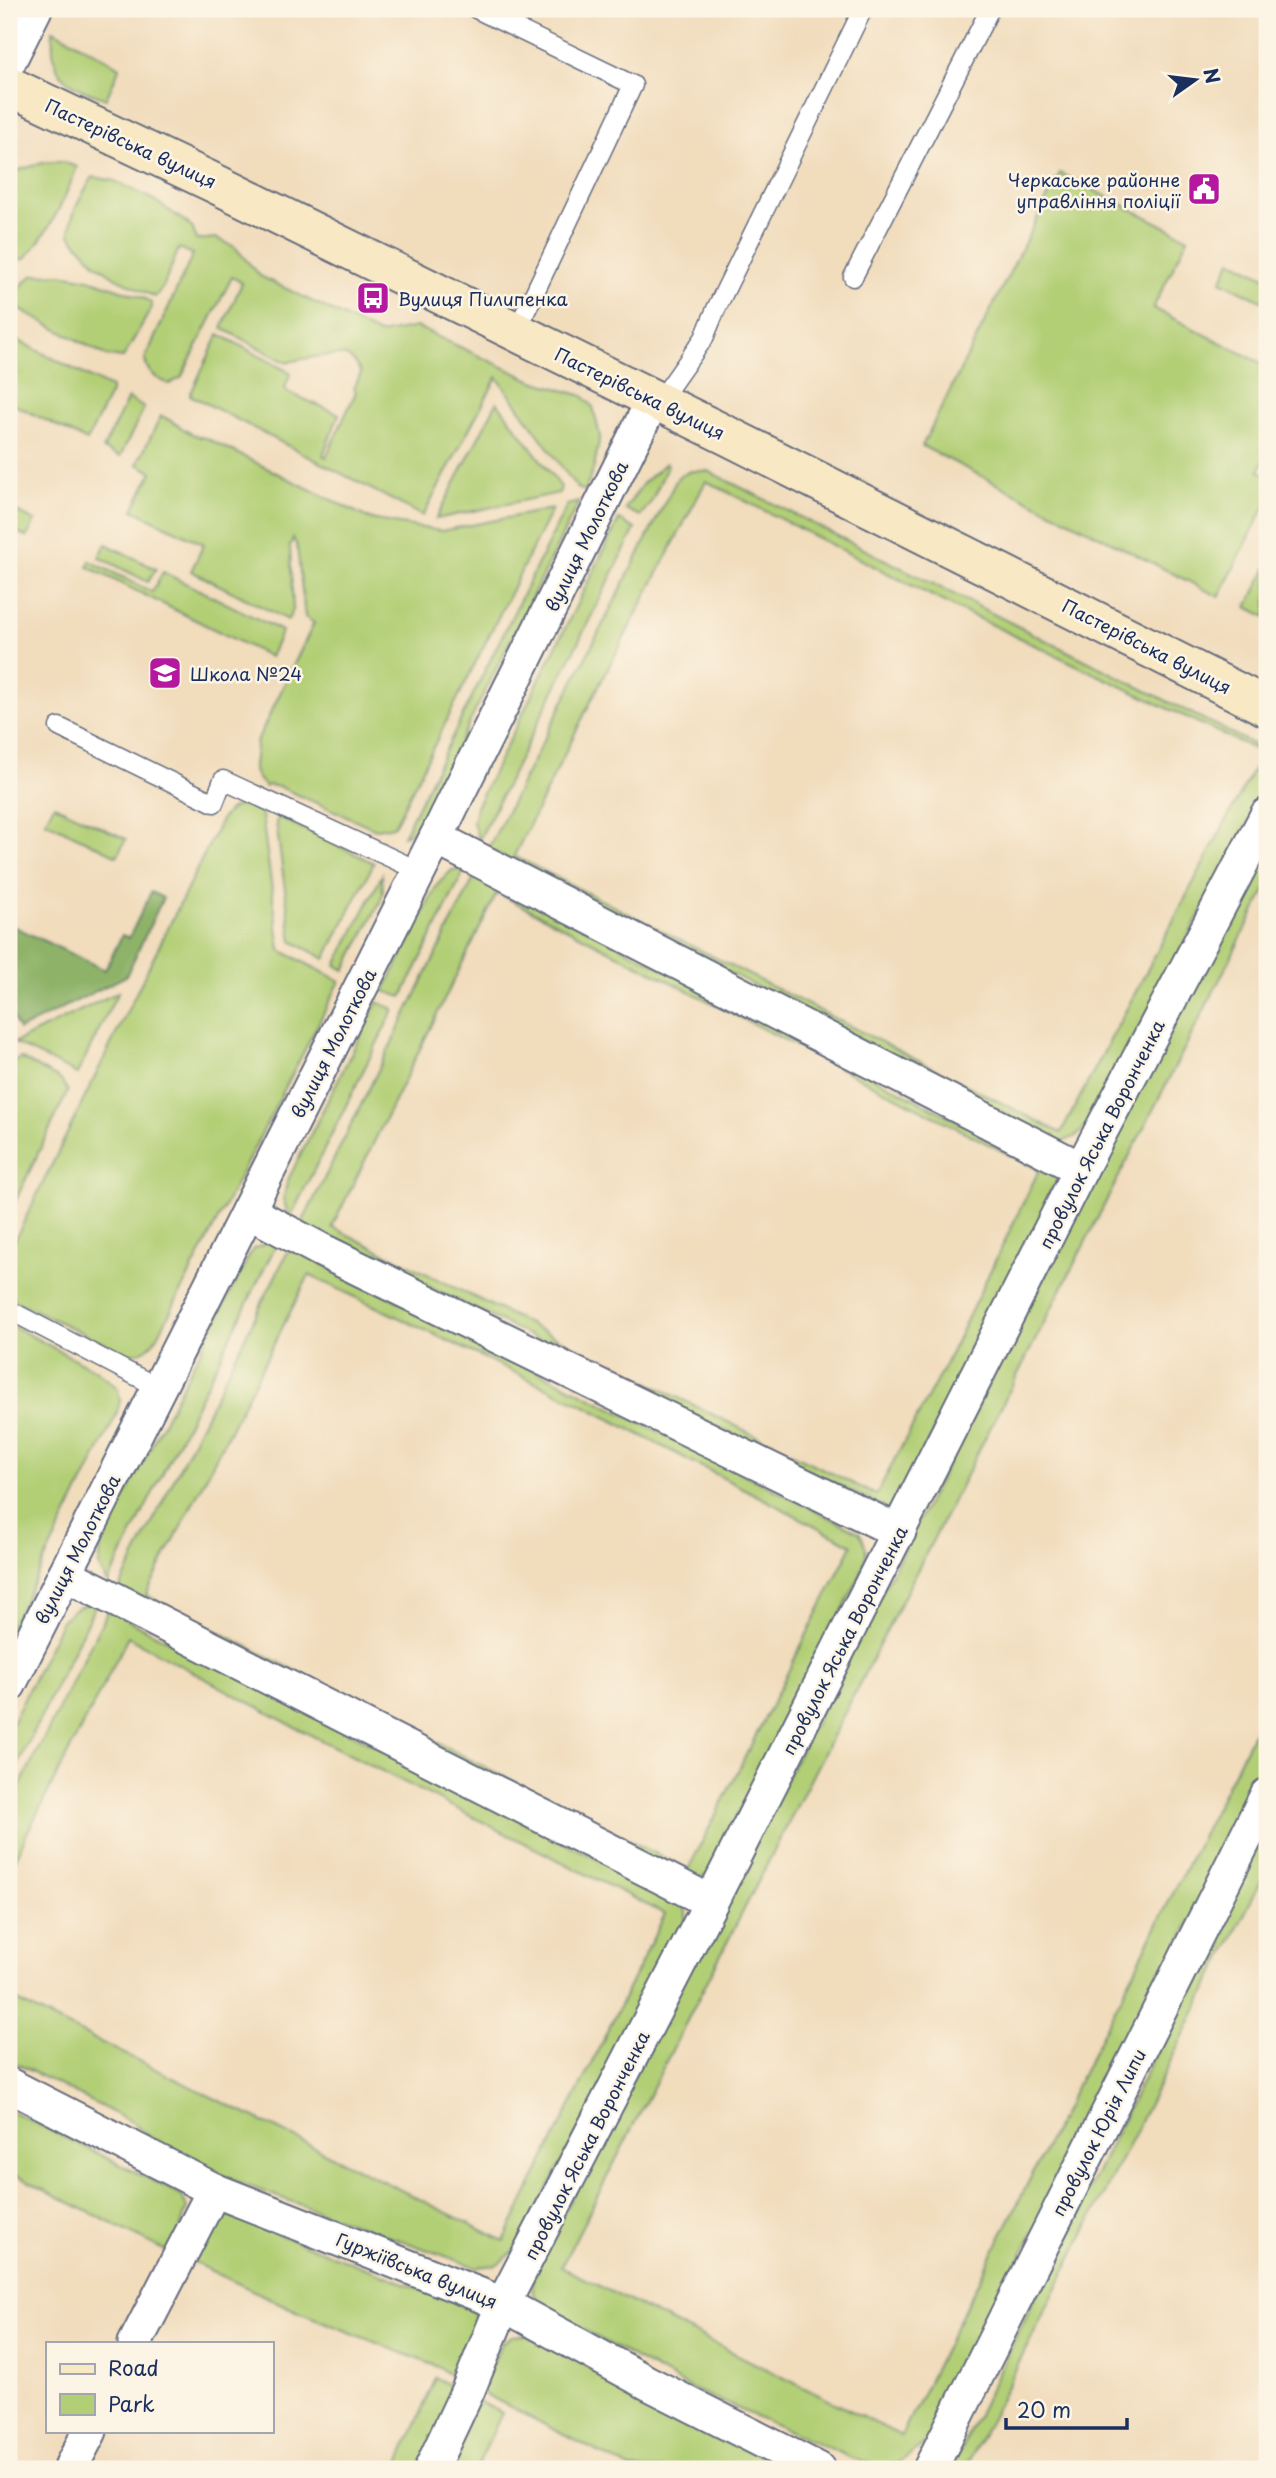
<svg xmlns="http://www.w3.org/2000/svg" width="1276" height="2478" viewBox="0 0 1276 2478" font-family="'Playpen Sans',sans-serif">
	<rect width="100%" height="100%" fill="#fcf5e5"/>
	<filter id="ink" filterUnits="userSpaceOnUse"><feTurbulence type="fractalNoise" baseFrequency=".0143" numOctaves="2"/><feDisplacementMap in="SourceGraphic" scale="14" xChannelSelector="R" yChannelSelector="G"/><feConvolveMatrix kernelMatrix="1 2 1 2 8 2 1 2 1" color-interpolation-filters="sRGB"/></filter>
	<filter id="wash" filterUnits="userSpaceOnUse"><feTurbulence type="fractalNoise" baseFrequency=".00686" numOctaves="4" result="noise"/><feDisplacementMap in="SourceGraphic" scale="28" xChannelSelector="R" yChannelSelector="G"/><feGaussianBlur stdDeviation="1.57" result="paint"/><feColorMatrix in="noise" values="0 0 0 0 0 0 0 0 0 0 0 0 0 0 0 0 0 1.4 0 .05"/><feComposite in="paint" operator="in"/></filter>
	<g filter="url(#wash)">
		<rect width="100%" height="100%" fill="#f1dcbc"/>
		<g fill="#b2cf76" stroke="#667f6a" stroke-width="2" fill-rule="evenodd">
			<path d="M53,30L120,67L106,99C65,84 50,79 53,30Z"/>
			<path d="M46,162H63L77,167C63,203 51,229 25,259L9,260V173Z"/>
			<polygon points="1060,173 1188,238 1153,308 1267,366 1267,454 1259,471 1267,475 1267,502 1219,597 922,446"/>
			<path d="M93,177L115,181L154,200L186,222L193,229L196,240L216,238L235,247L260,276L379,334L417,327L533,381L583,396L593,407L600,436L594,467L585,491L577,488L497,377L423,516L190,395L219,334L291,373L285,387L287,392L339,414L323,455L326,457L356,392L354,389L361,373C357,366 353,358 345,356C335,353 297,359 287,363L222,328L242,283L232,277L181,378L169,384C156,378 147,374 145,359L193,254L179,248L163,287L155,297L116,278L96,264L70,235C70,213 81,196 93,177Z"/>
			<polygon points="1231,260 1267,278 1267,304 1221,281"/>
			<polygon points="61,274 89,279 144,298 151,303 152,307 123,358 107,356 9,304 9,297 33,275"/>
			<polygon points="9,336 111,388 111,392 87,441 11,403 9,406"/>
			<polygon points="128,398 144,408 120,457 103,449"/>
			<polygon points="497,402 561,487 559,493 436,519"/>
			<path d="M161,416C177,422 188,436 206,438L370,519L441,531L552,509L394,826L376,829L280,787L268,785L266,787C246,770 257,764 256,743L314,623L305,617L297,546L293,538L290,546L293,610L288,620L191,571L204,544L133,510L152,472L137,464Z"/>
			<polygon points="666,463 668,465 651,502 640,516 625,509 645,481"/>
			<path d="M691,471H708L1267,751V787L1088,1126L1074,1137L1061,1142L488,849L678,477ZM706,481L956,608L1262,753L1061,1133L514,856L593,697Z"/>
			<polygon points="579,502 421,820 409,833 403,836 567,505"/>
			<polygon points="9,508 35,521 27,537 9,528"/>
			<polygon points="619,520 635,529 479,840 473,823 476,807"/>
			<polygon points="106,544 156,569 148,582 99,557"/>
			<polygon points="90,561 152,592 163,572 282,631 270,657 88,567"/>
			<polygon points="1267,567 1267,614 1266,617 1247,607"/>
			<polygon points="54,805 126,839 117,856 45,821"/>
			<path d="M239,805L257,806L261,808L280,950L340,981L159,1334C151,1348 142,1354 126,1354L15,1301L14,1297L9,1294V1252L222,818L229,810Z"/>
			<polygon points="279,817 374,863 325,959 292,941 276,822"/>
			<path d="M1267,841V887L561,2267L901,2436L1267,1706V1770L927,2442L898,2463L882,2466L852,2458L690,2388L541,2307C527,2285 532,2280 541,2257Z"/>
			<polygon points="465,869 402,997 384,991 437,885 452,870"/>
			<path d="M477,872L1058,1173L1056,1186L894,1512L301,1225ZM497,893L1039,1170L945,1365L876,1495L332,1227Z"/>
			<polygon points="382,875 383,893 380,902 345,970 336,965"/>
			<polygon points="118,992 77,1074 14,1043"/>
			<path d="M377,1002L394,1009L290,1218C282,1203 283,1196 288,1180Z"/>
			<polygon points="20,1058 60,1079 68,1091 9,1214 9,1066"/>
			<polygon points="270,1241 278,1241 108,1583 99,1567 101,1543 249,1256 254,1249"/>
			<path d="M290,1247L859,1532C869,1548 867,1556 861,1574L708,1874L696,1880L118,1591ZM309,1275L581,1404L852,1545L688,1870L146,1595Z"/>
			<polygon points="9,1324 97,1371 118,1388 120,1401 116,1416 9,1632"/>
			<polygon points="87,1604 96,1604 9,1782 9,1729 62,1620 74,1609"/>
			<polygon points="108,1610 678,1900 686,1911 686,1928 515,2251 496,2265 476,2267 239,2183 168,2152 132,2122 9,2060 9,1997 504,2241 665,1914 291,1725 128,1637 27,1833 9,1874 9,1808"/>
			<polygon points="1267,1826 1267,1869 966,2468 967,2469 951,2469"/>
			<polygon points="9,2110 182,2195 187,2208 172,2254 9,2172"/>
			<polygon points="223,2213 472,2309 479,2323 461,2382 438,2367 301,2313 190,2261 211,2220"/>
			<polygon points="526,2335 787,2469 631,2469 479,2391 502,2343 512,2336"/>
			<polygon points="436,2378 459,2390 421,2469 396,2469"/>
			<polygon points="476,2400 502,2413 476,2469 446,2469"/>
		</g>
		<polygon fill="#8db267" stroke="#547062" stroke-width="2" points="151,892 163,898 126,976 19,1030 9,1010 9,924 105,970 122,935 129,938"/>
	</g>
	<g filter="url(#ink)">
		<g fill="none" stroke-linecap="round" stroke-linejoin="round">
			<defs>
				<g id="service">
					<polyline points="476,9 633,85 516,332"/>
					<polyline points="853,277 990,9"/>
					<polyline points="659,402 704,338 716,309 863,9"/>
					<polyline points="59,727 214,803 223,780 419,871"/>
					<polyline points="9,1310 159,1388"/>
				</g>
				<g id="minor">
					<polyline points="9,61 35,9"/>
					<polyline points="436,838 1081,1169"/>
					<polyline points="248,1211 321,1250 899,1532"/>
					<polyline points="65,1574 711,1902"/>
					<polyline points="9,1685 436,838 653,400"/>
					<polyline points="9,2085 214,2190 503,2304 648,2383 818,2469"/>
					<polyline points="135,2343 214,2190"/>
					<polyline points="72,2465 90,2431"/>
					<polyline points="431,2469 468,2390 503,2304 711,1902 1081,1169 1267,815"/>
					<polyline points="930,2469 1267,1795"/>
				</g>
				<polyline id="secondary" points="9,86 212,182 730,437 1267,707"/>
			</defs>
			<use href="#service" stroke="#666c7f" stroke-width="21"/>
			<use href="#minor" stroke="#666c7f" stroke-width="37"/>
			<use href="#secondary" stroke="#666c7f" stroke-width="42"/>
			<use href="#service" stroke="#fff" stroke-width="18"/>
			<use href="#minor" stroke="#fff" stroke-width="33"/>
			<use href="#secondary" stroke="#f8e8c3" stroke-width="38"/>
		</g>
	</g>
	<defs>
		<symbol id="civic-square" viewBox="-11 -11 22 22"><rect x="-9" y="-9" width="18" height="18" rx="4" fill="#b5179e" stroke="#fcf5e5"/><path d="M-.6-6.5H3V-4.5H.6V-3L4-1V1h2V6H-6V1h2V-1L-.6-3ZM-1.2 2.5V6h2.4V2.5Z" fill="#fff"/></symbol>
		<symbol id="bus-square" viewBox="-11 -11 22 22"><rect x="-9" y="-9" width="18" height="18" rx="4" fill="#b5179e" stroke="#fcf5e5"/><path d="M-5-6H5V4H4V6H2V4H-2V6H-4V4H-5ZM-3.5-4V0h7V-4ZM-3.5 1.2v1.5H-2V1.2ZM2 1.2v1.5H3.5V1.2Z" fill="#fff"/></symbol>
		<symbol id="school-square" viewBox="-11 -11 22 22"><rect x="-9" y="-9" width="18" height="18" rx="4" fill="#b5179e" stroke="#fcf5e5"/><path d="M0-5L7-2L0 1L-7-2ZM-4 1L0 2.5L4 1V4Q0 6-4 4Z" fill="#fff"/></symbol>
	</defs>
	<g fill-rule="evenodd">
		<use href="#civic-square" x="1185" y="170" width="38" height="38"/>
		<use href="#bus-square" x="354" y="279" width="38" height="38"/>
		<use href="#school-square" x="146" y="654" width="38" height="38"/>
	</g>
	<g text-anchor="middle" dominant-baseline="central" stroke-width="5" stroke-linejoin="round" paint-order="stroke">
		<g font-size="18" fill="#1b2f5e" stroke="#fcf5e5">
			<text transform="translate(131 143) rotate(25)">Пастерівська вулиця</text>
			<text transform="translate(640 393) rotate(26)">Пастерівська вулиця</text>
			<text transform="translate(586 536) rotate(-64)">вулиця Молоткова</text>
			<text transform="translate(1147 646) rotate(27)">Пастерівська вулиця</text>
			<text transform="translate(333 1043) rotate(-63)">вулиця Молоткова</text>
			<text transform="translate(1101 1134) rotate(-63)">провулок Яська Воронченка</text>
			<text transform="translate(77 1549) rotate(-63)">вулиця Молоткова</text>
			<text transform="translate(844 1640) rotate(-63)">провулок Яська Воронченка</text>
			<text transform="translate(1098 2132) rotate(-63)">провулок Юрія Липи</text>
			<text transform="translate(586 2145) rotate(-63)">провулок Яська Воронченка</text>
			<text transform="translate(417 2270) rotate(22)">Гуржіївська вулиця</text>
		</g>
		<g font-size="18" fill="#1b2f5e" stroke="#fcf5e5" text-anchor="start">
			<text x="1180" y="179" text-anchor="end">Черкаське районне<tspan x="1180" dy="21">управління поліції</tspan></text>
			<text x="398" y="298">Вулиця Пилипенка</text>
			<text x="190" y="673">Школа №24</text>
		</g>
	</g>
	<rect width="1276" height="2478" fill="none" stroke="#fcf5e5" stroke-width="35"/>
	<rect x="46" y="2342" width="228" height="91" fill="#fcf5e5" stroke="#a2a6af" stroke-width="2"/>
	<rect x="60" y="2364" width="35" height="10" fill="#f8e8c3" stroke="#a2a6af" stroke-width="2"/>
	<text x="108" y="2376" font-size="21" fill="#1b2f5e">Road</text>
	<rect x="60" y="2394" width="35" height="21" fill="#b2cf76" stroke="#a2a6af" stroke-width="2"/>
	<text x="108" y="2412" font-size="21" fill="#1b2f5e">Park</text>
	<g transform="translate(1195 80) rotate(76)" stroke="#fcf5e5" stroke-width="5" paint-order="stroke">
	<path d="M0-5L12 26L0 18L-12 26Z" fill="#1b2f5e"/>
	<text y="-10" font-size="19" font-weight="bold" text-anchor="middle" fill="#1b2f5e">N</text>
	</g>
	<path d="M1006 2418v10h121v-10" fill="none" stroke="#1b2f5e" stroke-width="3.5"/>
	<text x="1017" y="2418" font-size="21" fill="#1b2f5e" stroke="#fcf5e5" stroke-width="5" paint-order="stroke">20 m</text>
</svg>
